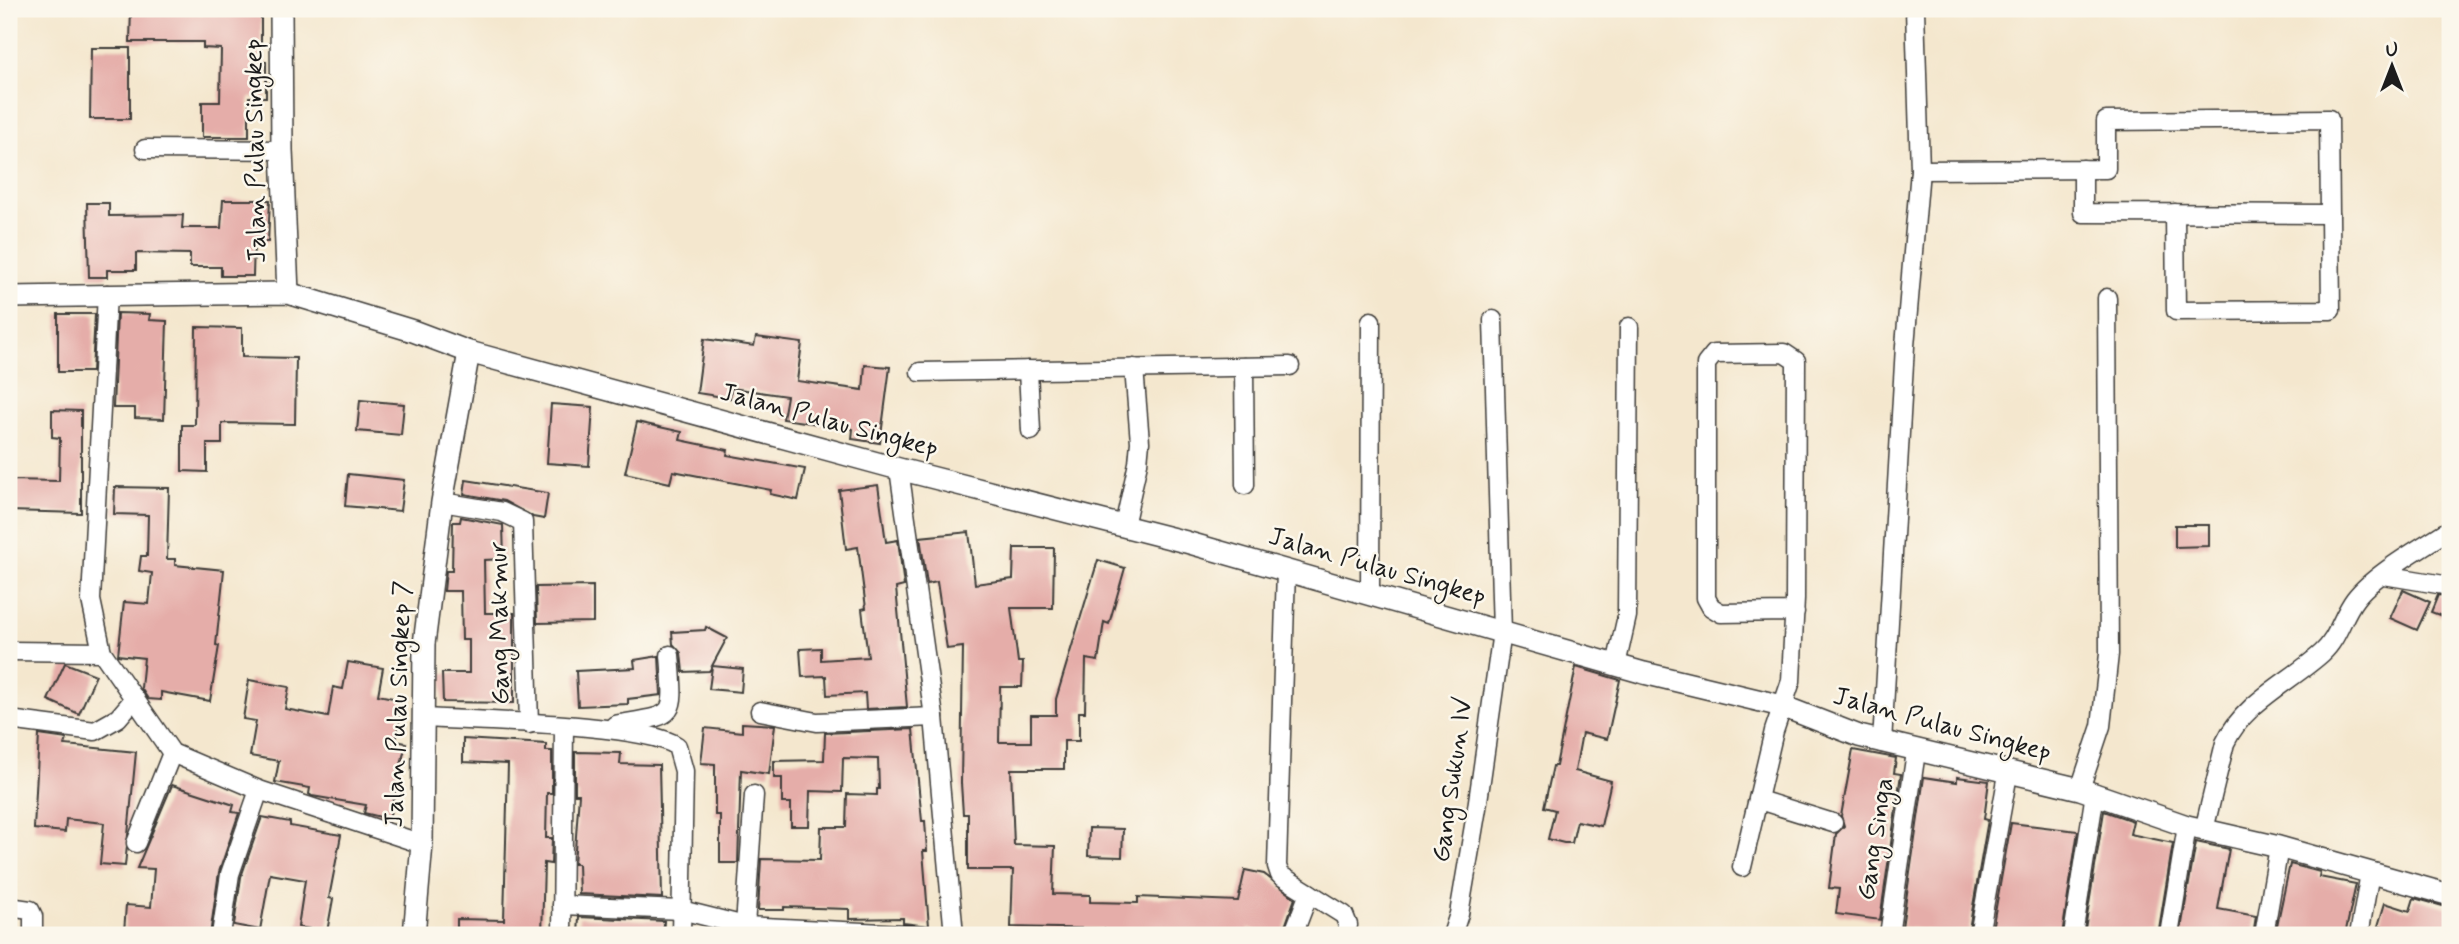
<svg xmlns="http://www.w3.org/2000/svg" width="2459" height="944" viewBox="0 0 2459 944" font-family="Mynerve,sans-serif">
	<rect width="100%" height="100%" fill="#fbf7ec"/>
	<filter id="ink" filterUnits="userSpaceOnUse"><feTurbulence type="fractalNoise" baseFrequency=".0143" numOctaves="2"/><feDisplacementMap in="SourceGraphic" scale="14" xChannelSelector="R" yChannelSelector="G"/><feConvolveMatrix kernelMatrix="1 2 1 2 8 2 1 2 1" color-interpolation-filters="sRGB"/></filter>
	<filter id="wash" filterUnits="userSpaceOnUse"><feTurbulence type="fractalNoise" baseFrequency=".00686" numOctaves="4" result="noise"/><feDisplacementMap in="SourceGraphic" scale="28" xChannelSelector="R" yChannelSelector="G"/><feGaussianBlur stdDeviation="1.57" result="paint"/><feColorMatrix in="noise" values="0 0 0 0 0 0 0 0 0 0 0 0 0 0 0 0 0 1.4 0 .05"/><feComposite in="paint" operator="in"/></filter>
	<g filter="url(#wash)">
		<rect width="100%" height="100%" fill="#f4e7ce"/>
		<g id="blocks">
			<g fill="#e5ada9">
				<polygon points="131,9 199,9 199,14 261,14 261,62 266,62 266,97 249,97 249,137 202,137 202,102 220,102 221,49 203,48 203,42 130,42"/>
				<polygon points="91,48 130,48 130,119 90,119"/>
				<polygon points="223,200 270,200 268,242 254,242 253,276 221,276 221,267 190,267 190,254 136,253 136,270 107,270 107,277 89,277 87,203 109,203 109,216 183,215 182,228 221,228"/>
				<polygon points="117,313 150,314 149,320 167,321 164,419 135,418 135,408 113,408"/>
				<polygon points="58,314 95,314 92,372 58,372"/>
				<polygon points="196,327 242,328 242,357 296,358 295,424 222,423 222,444 207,444 207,472 182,471 182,425 195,425"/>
				<polygon points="756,337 802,343 797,381 863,390 865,365 890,367 880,443 852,439 853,429 783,419 787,396 731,388 730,398 697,393 704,339 754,346"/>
				<polygon points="360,400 404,404 401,435 357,431"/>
				<polygon points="551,404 593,407 589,466 547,463"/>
				<polygon points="52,410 81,411 81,513 9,511 9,480 59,481 60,438 52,437"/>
				<polygon points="637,422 682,432 680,440 728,450 727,455 805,469 798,500 770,494 771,490 673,471 670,483 625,473"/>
				<polygon points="348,474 404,480 400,511 345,506"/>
				<polygon points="466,480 548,493 544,519 533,517 504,501 464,494"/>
				<polygon points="878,485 886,542 898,540 904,586 896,588 907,707 866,709 865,693 827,695 826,676 802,677 800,649 821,648 821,660 868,657 862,609 866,608 858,547 846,549 839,490"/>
				<polygon points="115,487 169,488 167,559 175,559 175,565 224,570 216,645 219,646 210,701 161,692 161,700 148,699 141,688 144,658 118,655 124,602 149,604 152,573 139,571 141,556 147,556 148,515 114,514"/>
				<polygon points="461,517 503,525 504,559 484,560 485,613 514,613 514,703 443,702 442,673 469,673 469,640 462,640 461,591 444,591 446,571 452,571 453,522 460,522"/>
				<polygon points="2175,525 2209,525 2209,546 2175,547"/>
				<polygon points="969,532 975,584 1013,579 1014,548 1054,548 1053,608 1011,608 1018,662 1023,662 1022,687 1000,687 999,742 1031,742 1031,715 1056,715 1056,699 1098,560 1125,568 1109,624 1104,622 1098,661 1086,659 1085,712 1079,712 1079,741 1064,741 1064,769 1011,769 1014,845 1055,846 1053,894 1090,895 1090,902 1138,903 1138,897 1238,901 1245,870 1264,874 1295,898 1282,935 1267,935 1249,928 1248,935 1103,935 1104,929 1011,927 1013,870 968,870 968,814 963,814 961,783 963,647 947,649 937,582 927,584 920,537"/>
				<polygon points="593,586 593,622 537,623 536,587"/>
				<polygon points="2403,590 2430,602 2417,630 2390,618"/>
				<polygon points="2438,595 2450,597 2450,619 2431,612"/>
				<polygon points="706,627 727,638 712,666 743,669 741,692 709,689 712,667 709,671 683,672 681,653 673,644 672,632 705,630"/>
				<polygon points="659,656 661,695 628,699 628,704 578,706 576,671 635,668 634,660"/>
				<polygon points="348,662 383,668 378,695 403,700 396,741 406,743 389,819 364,813 366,805 312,796 309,794 310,788 275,782 279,761 250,756 256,721 243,719 249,680 289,687 285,709 328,717 333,687 343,689"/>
				<polygon points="65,663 96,675 79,714 48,700"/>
				<polygon points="1576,667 1620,680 1607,739 1582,733 1575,771 1611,781 1601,826 1577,821 1572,843 1564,843 1548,839 1555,810 1544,807 1553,766 1556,766"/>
				<polygon points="742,723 775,725 769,774 741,770 738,863 720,863 720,815 715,815 715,764 701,763 705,728 742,732"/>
				<polygon points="913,729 922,821 925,821 927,851 923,851 929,926 903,923 903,918 849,919 849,909 784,907 784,910 758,910 761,859 820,860 821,827 846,827 847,794 877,795 877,789 879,789 878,759 843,758 842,792 810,791 809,826 791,826 791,803 782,803 782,778 774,778 774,761 824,760 825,733"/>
				<polygon points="39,735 67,739 65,745 136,752 125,866 100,864 104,823 66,819 65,832 34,829"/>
				<polygon points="463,739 546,744 546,751 552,751 552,793 547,793 546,838 552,838 551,864 544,863 542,935 457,935 457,919 504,920 508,764 463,762"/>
				<polygon points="1853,750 1896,758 1894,773 1901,774 1880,920 1836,914 1839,889 1829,888 1836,834 1844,826 1841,816"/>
				<polygon points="575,752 621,753 620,764 659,765 662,898 579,894 578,864 574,864 579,794 575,794"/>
				<polygon points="1924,777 1957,782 1957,777 1989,781 1984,819 1988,820 1968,935 1933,935 1934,931 1902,927"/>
				<polygon points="172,785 234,805 232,812 239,813 219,872 210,935 124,932 126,905 151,907 154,869 137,868"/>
				<polygon points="2104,811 2133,821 2130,834 2173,843 2158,935 2084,935"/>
				<polygon points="262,817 290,822 290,826 341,835 329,898 333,899 327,932 298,927 305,880 270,874 260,930 234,925 241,877"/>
				<polygon points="2011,823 2078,831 2062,935 1991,935"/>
				<polygon points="1089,828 1123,829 1122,857 1088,856"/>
				<polygon points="2196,842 2229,849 2218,909 2256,916 2253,935 2180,935"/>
				<polygon points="2290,864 2320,872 2319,877 2356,884 2345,935 2275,935"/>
				<polygon points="2414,898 2450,908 2450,935 2409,935 2378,926 2385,903 2410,911"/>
				<polygon points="579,917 664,921 663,935 578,935"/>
			</g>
		</g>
	</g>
	<g filter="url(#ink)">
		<use href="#blocks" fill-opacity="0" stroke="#3c3a37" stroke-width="2"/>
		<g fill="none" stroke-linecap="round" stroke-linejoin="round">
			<defs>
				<g id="minor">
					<polyline points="145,149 282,150"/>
					<polyline points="2083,169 2083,213 2330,214"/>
					<polyline points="1920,170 2106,169 2106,121 2329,119 2331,310 2176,311 2175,213"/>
					<polyline points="107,294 91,600 102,652 172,753 259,790 422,844"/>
					<polyline points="1244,367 1245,485"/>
					<polyline points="1028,370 1031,431"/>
					<polyline points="920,372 1290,366"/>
					<polyline points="899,469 934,717 954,935"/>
					<polyline points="442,502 502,512 523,522 529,724"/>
					<polyline points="1124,526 1138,463 1140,442 1134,368"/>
					<polyline points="1286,570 1277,866 1280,875 1344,915 1348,925 1346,935"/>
					<polyline points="2384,575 2450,586"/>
					<polyline points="1370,595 1371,321"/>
					<polyline points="9,651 102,652"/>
					<polyline points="1616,665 1627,616 1629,327"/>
					<polyline points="760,711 817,722 934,717"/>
					<path d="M425,718C474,721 644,723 677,746L684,771L681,935"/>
					<polyline points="9,720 95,731 118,718 135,698"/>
					<path d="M615,725C678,714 675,720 670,655"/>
					<polyline points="1882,743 1905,346 1920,170 1915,9"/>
					<polyline points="2080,789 2101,726 2109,654 2107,298"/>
					<polyline points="1759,800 1833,823"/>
					<path d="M2204,830L2225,743C2244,702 2290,682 2322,653C2338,639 2342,616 2355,599C2374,574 2424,546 2450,529"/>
					<polyline points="136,843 172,753"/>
					<polyline points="1742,867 1774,731 1791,681 1795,599 1796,361 1784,353 1714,354 1706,364 1706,598 1711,607 1721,613 1795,612"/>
					<polyline points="562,905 681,910 745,926 923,935"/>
					<polyline points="9,907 30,910 33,916 33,935"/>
					<polyline points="745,926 754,795"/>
					<polyline points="221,935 230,874 259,790"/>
					<polyline points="562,935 564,726"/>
					<polyline points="1293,935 1309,893"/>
					<polyline points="1452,935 1459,914 1477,808 1502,632 1493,320"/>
					<polyline points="1889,935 1916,752"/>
					<polyline points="1979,935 2008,774"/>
					<polyline points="2073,935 2095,793"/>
					<polyline points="2169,935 2187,826"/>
					<polyline points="2264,935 2279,847"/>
					<polyline points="2359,935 2370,873"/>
				</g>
				<g id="tertiary">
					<polyline points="281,9 282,150 288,293"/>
					<polyline points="9,297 288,293 413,331 469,352 899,469 1186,542 1644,673 1782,706 1859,736 2080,789 2187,826 2279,847 2450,895"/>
					<polyline points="414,935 422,844 424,644 442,502 469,352"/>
				</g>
			</defs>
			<use href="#minor" stroke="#3c3a37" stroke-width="21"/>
			<use href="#tertiary" stroke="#3c3a37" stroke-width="24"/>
			<use href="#minor" stroke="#fff" stroke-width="18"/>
			<use href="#tertiary" stroke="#fff" stroke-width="21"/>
		</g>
	</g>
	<g text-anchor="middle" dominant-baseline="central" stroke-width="5" stroke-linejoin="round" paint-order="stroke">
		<g font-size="26" fill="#1c1c1c" stroke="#fbf7ec">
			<text transform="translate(256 151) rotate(-91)">Jalan Pulau Singkep</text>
			<text transform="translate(829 421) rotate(15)">Jalan Pulau Singkep</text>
			<text transform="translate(1377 567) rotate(16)">Jalan Pulau Singkep</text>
			<text transform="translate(500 623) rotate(-91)">Gang Makmur</text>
			<text transform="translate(399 704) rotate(-88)">Jalan Pulau Singkep 7</text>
			<text transform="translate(1942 725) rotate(15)">Jalan Pulau Singkep</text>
			<text transform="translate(1453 780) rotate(-82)">Gang Sukun IV</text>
			<text transform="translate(1876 839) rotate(-81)">Gang Singa</text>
		</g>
	</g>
	<rect width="2459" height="944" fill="none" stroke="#fbf7ec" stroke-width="35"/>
	<g transform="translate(2392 66)" stroke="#fbf7ec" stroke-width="5" paint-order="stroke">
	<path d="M0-5L12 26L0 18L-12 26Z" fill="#1c1c1c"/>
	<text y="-10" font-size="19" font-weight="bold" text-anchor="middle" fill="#1c1c1c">U</text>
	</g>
</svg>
